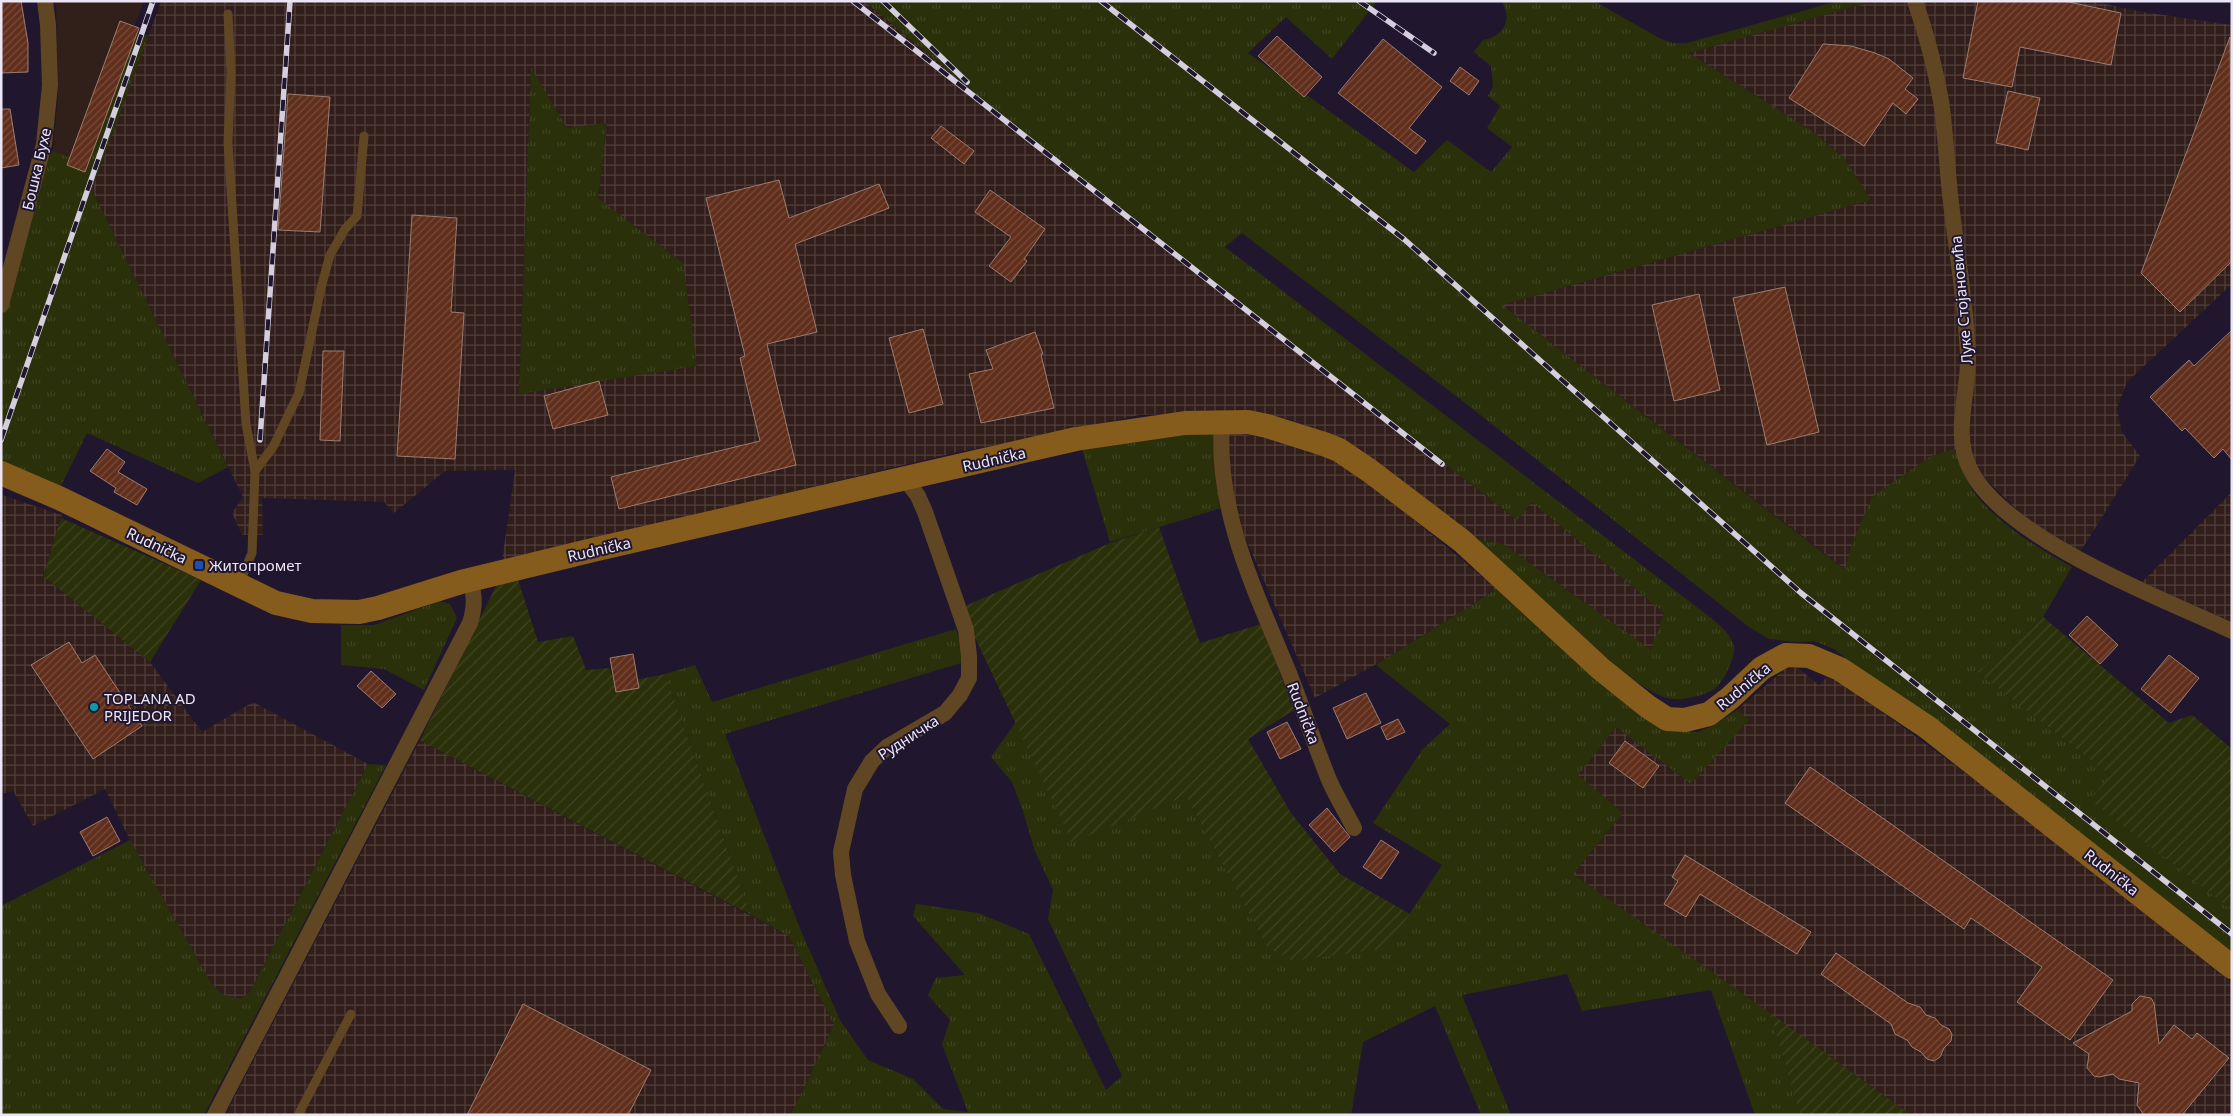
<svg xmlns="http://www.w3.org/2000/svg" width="2233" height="1116" viewBox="0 0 2233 1116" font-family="'Noto Sans',sans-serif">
	<defs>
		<pattern id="industrial-grid" width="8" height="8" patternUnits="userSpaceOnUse" patternTransform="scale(1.25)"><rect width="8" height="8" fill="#311e1a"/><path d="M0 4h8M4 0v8" fill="none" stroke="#4f3f3c"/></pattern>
		<pattern id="grass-tufts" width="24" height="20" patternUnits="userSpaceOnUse" patternTransform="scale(1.25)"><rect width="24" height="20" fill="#2a3009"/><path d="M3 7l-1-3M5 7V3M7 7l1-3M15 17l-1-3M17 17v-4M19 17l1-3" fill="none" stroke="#3f4421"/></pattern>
		<pattern id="garden-furrows" width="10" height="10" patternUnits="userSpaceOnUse" patternTransform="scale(1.25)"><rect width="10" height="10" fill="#2a3009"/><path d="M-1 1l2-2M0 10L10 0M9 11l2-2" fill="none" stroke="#3f4421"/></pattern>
		<pattern id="building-hatch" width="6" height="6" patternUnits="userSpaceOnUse" patternTransform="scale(1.25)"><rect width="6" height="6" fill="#602e1b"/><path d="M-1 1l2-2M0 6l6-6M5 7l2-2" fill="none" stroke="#774c3d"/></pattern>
	</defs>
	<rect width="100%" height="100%" fill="#20172e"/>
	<polygon fill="#311f1a" points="56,1 144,1 83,162 53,152 58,91"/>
	<g fill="url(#industrial-grid)" fill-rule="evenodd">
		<path d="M161,1H864L1086,184L1517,520L1532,502L1664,613L1652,651L1503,544L1467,538L1328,435L1289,419L1238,413L1139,415L1062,433L958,452L502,561L515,470L445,471L394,513L384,502L262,498L263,535H242L232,513L243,497L92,190ZM531,69L567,128L607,124L598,198L683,263L519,394Z"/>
		<polygon points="1874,1 2091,1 2143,12 2232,25 2232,284 2127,382 2117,408 2122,432 2140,456 2079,554 2027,520 1988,481 1970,459 1968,446 1931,456 1852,544 1846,570 1502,305 1871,200 1844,158 1812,131 1689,53"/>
		<polygon points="1228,432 1283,441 1334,460 1376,485 1419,524 1497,589 1382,661 1315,698 1231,505"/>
		<polygon points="2232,492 2232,622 2142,582"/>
		<polygon points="2,495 62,515 43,576 150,662 202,732 253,702 368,764 250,992 240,999 223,995 211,983 130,840 105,789 33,826 13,791 1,794"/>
		<polygon points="1792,663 1819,685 1830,674 1986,788 2232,983 2232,1115 1911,1115 1573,874 1623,813 1577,775 1616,727 1691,784 1749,720 1737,710"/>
		<polygon points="420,740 789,936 834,1025 791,1115 225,1115"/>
	</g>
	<g fill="url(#grass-tufts)">
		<path d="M864,1H1377L1332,59L1286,17L1248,53L1414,172L1447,140L1491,172L1512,147L1487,128L1500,106L1488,96L1493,87L1491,66L1474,52L1483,40C1503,37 1514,19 1501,1H1594L1661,39L1673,43H1687L1838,1H1874L1689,53L1812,131L1844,158L1871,200L1502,305L1845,570L1852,544L1872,497L1931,456L1954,449C1961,464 1966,483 1976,495C2001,526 2038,548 2072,567L2043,617L1977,672L2110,775L2091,800L2232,910V959L1834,649L1814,641L1797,642L1769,639L1749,627L1469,406L1242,233L1225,247L1715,621C1722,628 1731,635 1734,646C1736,657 1723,684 1713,690C1704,695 1686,700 1675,699C1655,698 1637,681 1621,670L1467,538L1503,544L1651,650L1664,613L1532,502L1517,520L1086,184Z"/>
		<polygon points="132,34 149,35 92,190 228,467 198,483 87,433 60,488 1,467 1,318 47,149 83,162"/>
		<polygon points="531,68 567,128 607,123 598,198 683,263 697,366 519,394"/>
		<polygon points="1228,432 1231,505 1110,542 1082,449 1172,433"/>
		<polygon points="1497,589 1678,731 1698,732 1714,725 1737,710 1749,720 1691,784 1616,727 1578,775 1623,813 1573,874 1770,1013 1800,1115 1755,1115 1711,990 1582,1011 1567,974 1462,995 1511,1115 1481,1115 1435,1006 1363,1042 1351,1115 791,1115 834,1025 789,936 751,915 665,674 695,665 712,702 956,629 962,650 961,663 725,734 799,926 840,1020 868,1060 913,1079 943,1109 968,1112 942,1044 950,1020 928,995 936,978 965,975 913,916 916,904 978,913 1029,934 1106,1090 1122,1076 1048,919 1053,890 1035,851 1022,808 1012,782 991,757 1016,722 1072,841 1186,796 1267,947 1387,948 1442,865 1373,823 1422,750 1450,724 1376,665"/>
		<polygon points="440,601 450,604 457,618 424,690 384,669 341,665 341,625 374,625"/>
		<polygon points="368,764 386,765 204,1115 1,1115 1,906 130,840 211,983 223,995 240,999 250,992"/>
	</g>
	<g fill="url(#garden-furrows)">
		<polygon points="61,518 201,580 150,662 43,576"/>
		<polygon points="1159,527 1200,643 1261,624 1294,710 1248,739 1291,813 1340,874 1410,914 1387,948 1293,961 1267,947 1186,796 1072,842 969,625 965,606 1110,543"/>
		<polygon points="518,580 538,642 573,636 586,670 609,668 616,684 665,674 751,915 420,740 497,584"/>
		<polygon points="2043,617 2169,723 2192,715 2232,749 2232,910 2090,800 2110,775 1977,672"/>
		<polygon points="1770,1013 1911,1115 1800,1115"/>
	</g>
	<g fill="url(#building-hatch)" stroke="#9c7c70">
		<polygon points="1,1 21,1 28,43 28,72 1,73"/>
		<polygon points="1978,1 2064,1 2121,13 2111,65 2020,47 2012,87 1963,78"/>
		<polygon points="120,21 139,28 85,172 67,165"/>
		<polygon points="1277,36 1322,77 1304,97 1258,56"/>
		<polygon points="2230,37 2232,261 2180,312 2141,273"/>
		<polygon points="1383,39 1442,87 1409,128 1426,141 1416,154 1338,93"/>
		<polygon points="1823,44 1851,46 1875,53 1889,59 1913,78 1905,89 1918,99 1906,114 1893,103 1864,146 1789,98"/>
		<polygon points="1460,67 1479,81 1469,95 1450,81"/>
		<polygon points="2008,91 2040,98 2028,150 1996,143"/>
		<polygon points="288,94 330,97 320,232 278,230"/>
		<polygon points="1,109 10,109 19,165 1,168"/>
		<polygon points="941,126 974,151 964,164 931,138"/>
		<polygon points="779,180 789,218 879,184 889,208 795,244 817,332 767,344 796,465 619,509 611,477 760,441 740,358 745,356 706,198"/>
		<polygon points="990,190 1045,229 1024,259 1027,261 1011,282 989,266 1011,237 975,212"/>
		<polygon points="412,215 457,218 451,312 464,313 455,459 397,456"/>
		<polygon points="1785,287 1819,432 1767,445 1733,298"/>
		<polygon points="1699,294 1720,390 1674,401 1652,305"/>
		<polygon points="923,329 943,404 909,413 889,338"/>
		<polygon points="2232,330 2232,460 2223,449 2214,458 2185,428 2182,431 2150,397 2189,360 2194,366"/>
		<polygon points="1035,332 1043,354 1041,355 1054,408 981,423 969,374 993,369 986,350"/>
		<polygon points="323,351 344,351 340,441 320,440"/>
		<polygon points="599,381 608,415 553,429 544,396"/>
		<polygon points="107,449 125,462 118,472 147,489 137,505 114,492 116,488 90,471"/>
		<polygon points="2087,616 2118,645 2100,664 2069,635"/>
		<polygon points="69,642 82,663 95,655 142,726 93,759 31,665"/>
		<polygon points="633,654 639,688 616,692 610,658"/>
		<polygon points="2169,655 2199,678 2171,713 2141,689"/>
		<polygon points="371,671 396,694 382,708 357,686"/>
		<polygon points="1366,693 1381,723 1347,739 1333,708"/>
		<polygon points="1398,719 1405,732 1387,740 1381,727"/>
		<polygon points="1287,722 1301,749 1280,759 1267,732"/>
		<polygon points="1625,741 1659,766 1643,788 1609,763"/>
		<polygon points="1810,767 2113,980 2070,1040 2017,1002 2042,967 1971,918 1964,929 1785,803"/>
		<polygon points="1327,808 1350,837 1334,852 1309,825"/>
		<polygon points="107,817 120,841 93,856 80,832"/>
		<polygon points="1381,840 1399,852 1381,879 1363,867"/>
		<polygon points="1685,855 1811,932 1797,954 1700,894 1686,917 1664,904 1678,881 1672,877"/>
		<polygon points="1836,953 1908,1003 1920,1007 1926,1015 1935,1018 1941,1025 1949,1029 1952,1034 1951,1041 1944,1048 1940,1057 1934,1061 1927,1059 1921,1052 1912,1047 1907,1040 1895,1034 1891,1024 1821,974"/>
		<polygon points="2140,996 2151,998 2154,1003 2159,1044 2174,1025 2192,1039 2197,1033 2229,1058 2182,1115 2144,1115 2137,1105 2139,1083 2119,1079 2113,1074 2099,1077 2094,1076 2087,1068 2089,1054 2073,1043 2132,1011 2132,1004"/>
		<polygon points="523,1004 651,1070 628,1115 467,1115"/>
	</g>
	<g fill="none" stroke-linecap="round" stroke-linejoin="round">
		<g stroke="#604622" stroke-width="9">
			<polyline points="228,14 231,73 228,142 246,424 255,471 252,553 239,584"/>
			<polyline points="255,471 273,447 299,393 321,288 330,255 345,229 357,216 364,136"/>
			<polyline points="298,1115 351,1014"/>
		</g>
		<g stroke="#604622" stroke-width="16">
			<path d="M1915,1C1926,33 1935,67 1941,101C1946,134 1947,169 1951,203C1957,254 1966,305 1968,356C1969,394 1952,433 1970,469C2003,538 2163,599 2232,631"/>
			<polyline points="1,305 44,144 50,85 48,25 45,1"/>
			<path d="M1222,422C1215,511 1256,592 1289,673C1303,709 1315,745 1329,780C1336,796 1346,812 1354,828"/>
			<polyline points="899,1026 878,994 857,941 843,875 841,852 855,789 872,761 887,747 945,713 960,695 969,678 969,656 966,630 925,512 918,496 906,480"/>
			<path d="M215,1115L470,623C475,607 475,596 470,580"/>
		</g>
		<polyline stroke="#865c1d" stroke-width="24" points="1,473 59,498 276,603 312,611 359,612 378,608 461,582 597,549 1076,439 1185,423 1248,422 1267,426 1324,444 1339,450 1370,471 1462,541 1601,669 1647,706 1667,719 1685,720 1709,714 1730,698 1762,668 1786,655 1809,656 1840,669 1927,727 2232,967"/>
		<defs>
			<g id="rail">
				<polyline points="853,1 1442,464"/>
				<polyline points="883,1 967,82"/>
				<polyline points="1101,1 1405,240 1801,593 2232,934"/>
				<polyline points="1359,1 1434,53"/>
				<polyline points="1,440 153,1"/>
				<polyline points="260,440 290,1"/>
			</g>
		</defs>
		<use href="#rail" stroke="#d4cedf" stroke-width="5.5"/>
		<use href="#rail" stroke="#20172e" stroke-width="4" stroke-dasharray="11" stroke-linecap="butt"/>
	</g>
	<rect fill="#1a4fb4" stroke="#20172e" stroke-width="2" x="194" y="560" width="10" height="10" rx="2.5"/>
	<circle fill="#0f9aa8" stroke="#20172e" stroke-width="2" cx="94" cy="707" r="5"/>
	<g text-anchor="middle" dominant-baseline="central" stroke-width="4" stroke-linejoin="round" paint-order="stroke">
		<g font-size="15" fill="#ebe6f6" stroke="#20172e">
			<text transform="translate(36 169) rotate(-77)">Бошка Бухе</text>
			<text transform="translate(1961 300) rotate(-95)">Луке Стојановића</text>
			<text transform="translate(994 459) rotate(-13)">Rudnička</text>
			<text transform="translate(157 545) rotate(25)">Rudnička</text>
			<text transform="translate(599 549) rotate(-13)">Rudnička</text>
			<text transform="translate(1743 686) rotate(-40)">Rudnička</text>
			<text transform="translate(1304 713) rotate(69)">Rudnička</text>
			<text transform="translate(908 737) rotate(-33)">Рудничка</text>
			<text transform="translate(2112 872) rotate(38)">Rudnička</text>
		</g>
		<g font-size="15" fill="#ebe6f6" stroke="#20172e" text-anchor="start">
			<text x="209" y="565">Житопромет</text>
			<text x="104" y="698">TOPLANA AD<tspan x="104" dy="17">PRIJEDOR</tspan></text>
		</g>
	</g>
	<rect width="2233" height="1116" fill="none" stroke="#ebe6f6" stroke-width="5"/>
</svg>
